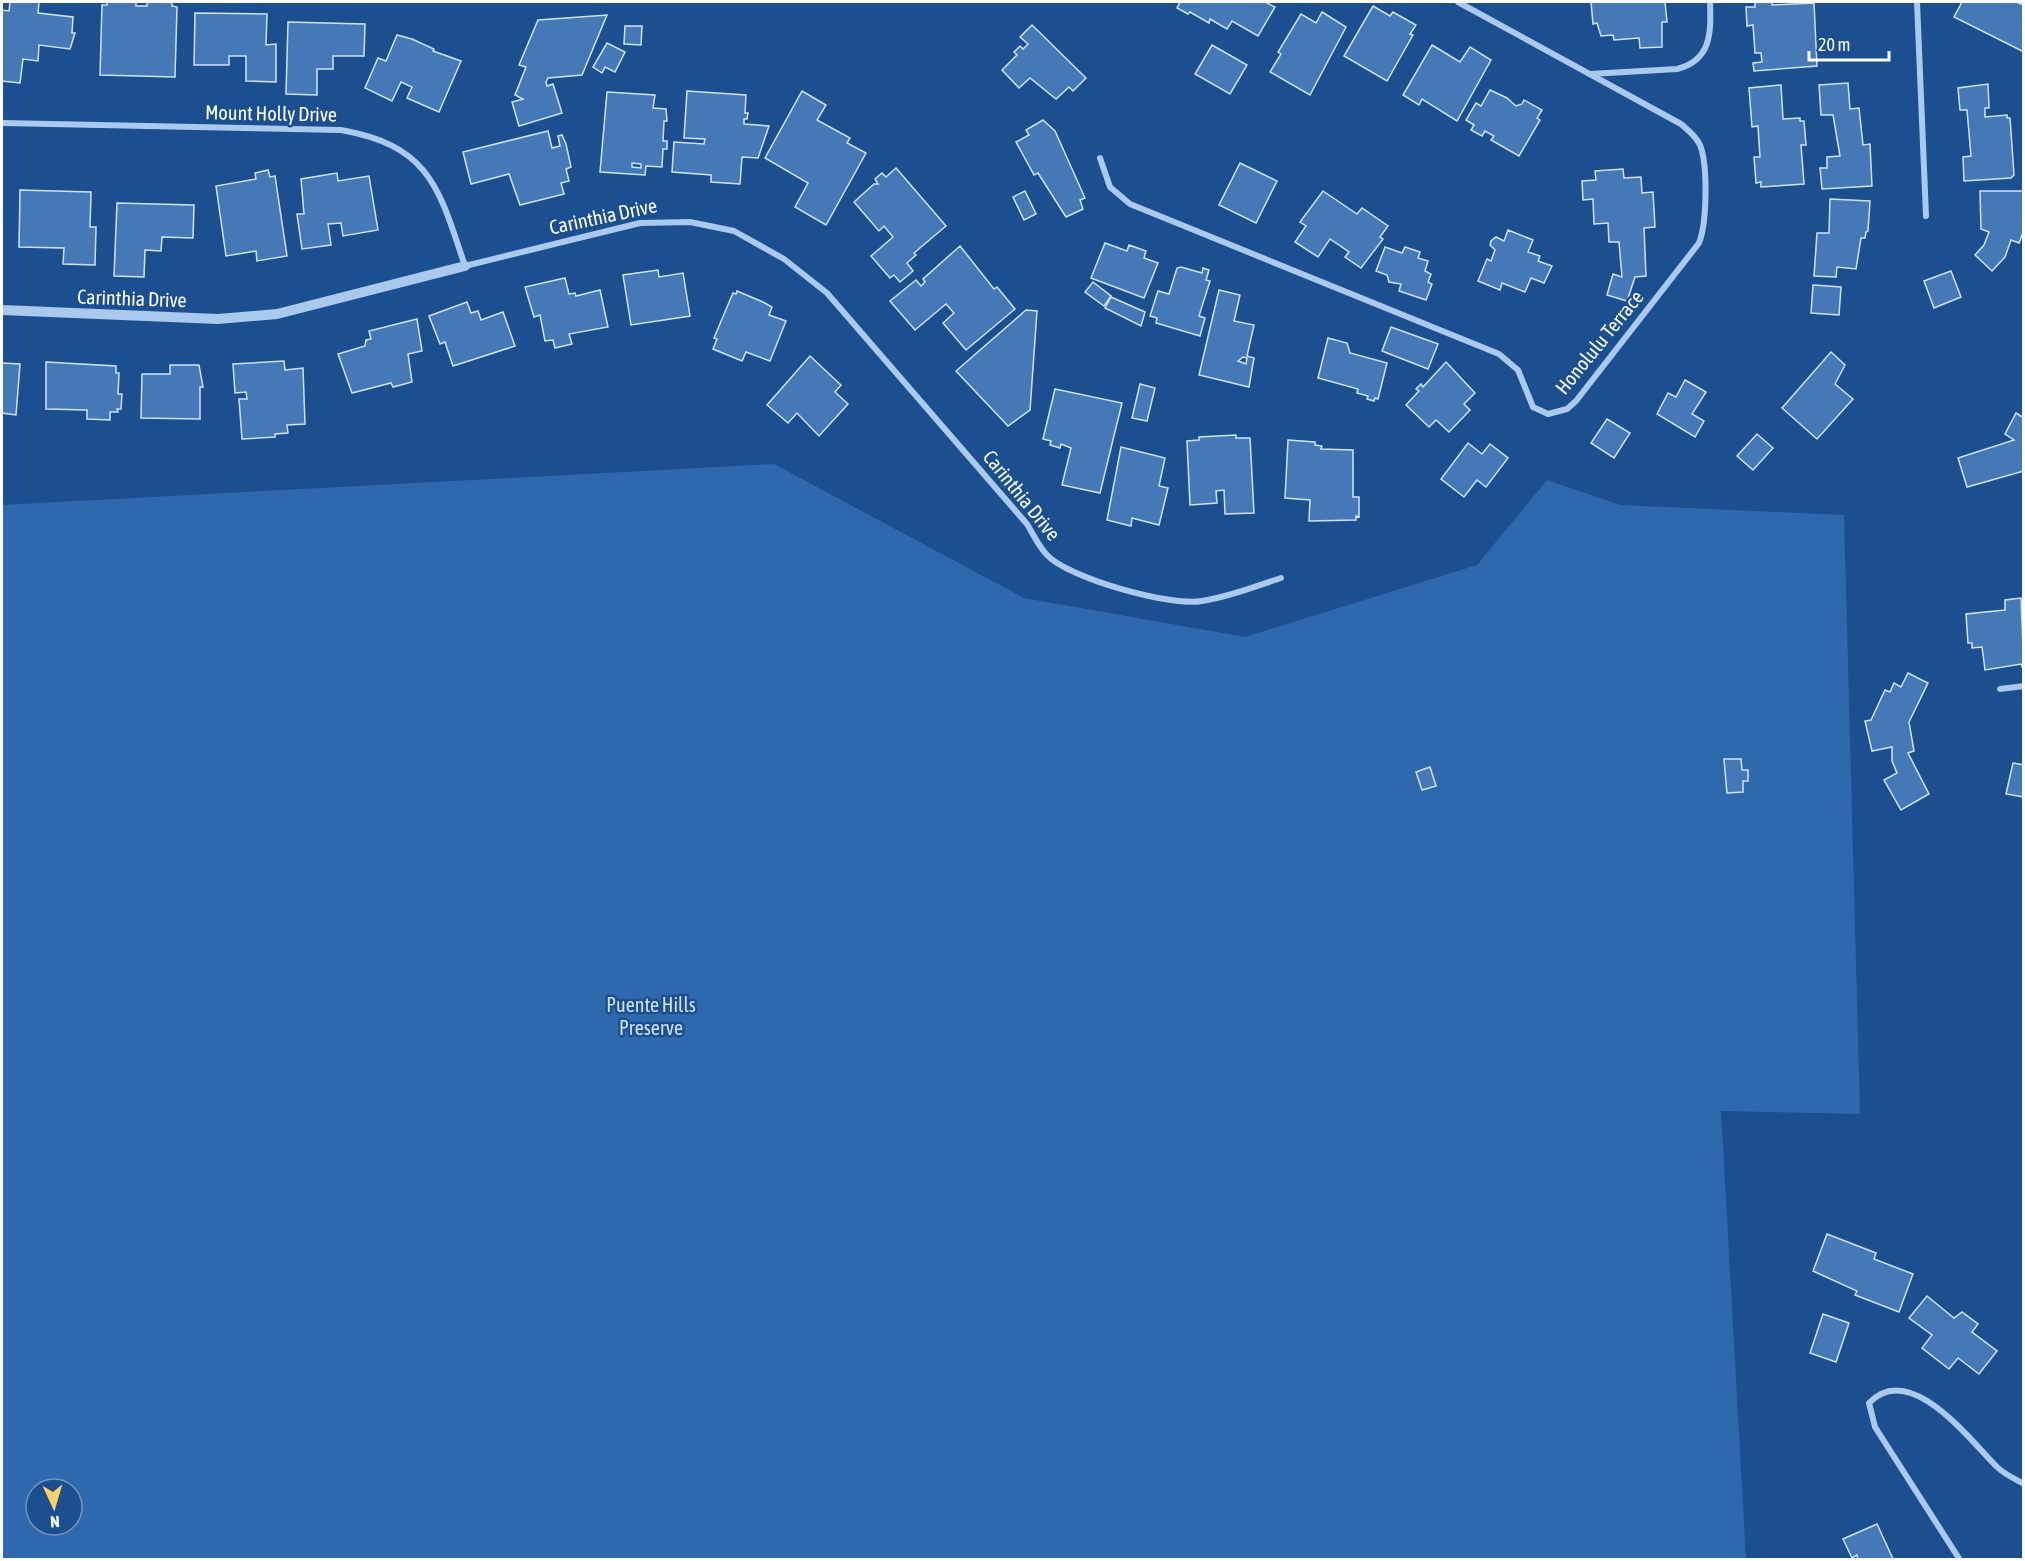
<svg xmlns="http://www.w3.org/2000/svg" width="2025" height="1561" viewBox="0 0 2025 1561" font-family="'Asap Condensed',sans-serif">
	<rect width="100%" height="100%" fill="#1b4f8f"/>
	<path fill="#2e69ad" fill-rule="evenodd" d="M774,464L1024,598L1245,637L1477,565L1547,480L1620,505L1844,515L1860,1114L1721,1111L1746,1559L2,1560V505ZM36,1489H72V1525H36Z"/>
	<g fill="#4478b7" stroke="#cfe3fa" stroke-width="1.5" fill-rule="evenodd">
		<polygon points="10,2 39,2 38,13 73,17 72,33 75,33 70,49 39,45 38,61 23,59 20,83 2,81 2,10 9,11"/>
		<polygon points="107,2 136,2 136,6 147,6 147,2 172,2 172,6 177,7 175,77 100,75 102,5 107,5"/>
		<polygon points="1180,2 1265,2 1275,7 1258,36 1232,21 1227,29 1210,19 1209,23 1190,12 1188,14 1177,8"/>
		<polygon points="1591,2 1665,2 1667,22 1662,22 1662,47 1640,48 1639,38 1614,40 1613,35 1601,36 1597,23 1593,24"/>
		<polygon points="1755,2 1772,2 1772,5 1814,3 1817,66 1754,71 1753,63 1762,62 1761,53 1755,53 1753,25 1747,26 1746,7 1755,7"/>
		<polygon points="1962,2 2016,2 2024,5 2024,52 1954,17"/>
		<polygon points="1373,6 1390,16 1393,12 1416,25 1410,34 1413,35 1387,81 1344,56"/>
		<polygon points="1322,12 1346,27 1310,95 1270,72 1281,54 1278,52 1301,14 1316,23"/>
		<polygon points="195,13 267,14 266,45 276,44 276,82 246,81 246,56 229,56 229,65 194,65"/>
		<polygon points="607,15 582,75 548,78 546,82 547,86 553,84 562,113 519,126 512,102 523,99 515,95 526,67 519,65 538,20"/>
		<polygon points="288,22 365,24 364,56 333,56 333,69 317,69 317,95 286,94"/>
		<polygon points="1032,25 1086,78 1073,91 1069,87 1056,99 1030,78 1019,88 1002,70 1017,55 1014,52 1020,46 1023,49 1028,44 1020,37"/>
		<polygon points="625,26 642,26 641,45 624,44"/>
		<polygon points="397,35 412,39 434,49 433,51 461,61 439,112 407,98 412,87 401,82 392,101 365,88 378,58 386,61"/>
		<polygon points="607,43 625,52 615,72 605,67 602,73 593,67"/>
		<polygon points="1212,45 1247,65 1230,94 1195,74"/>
		<polygon points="1432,45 1460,62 1470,47 1491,60 1457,121 1422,99 1419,105 1403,95"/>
		<polygon points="1848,83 1850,109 1859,108 1863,145 1870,144 1872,186 1822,189 1820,168 1827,168 1827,157 1840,156 1833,115 1821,115 1819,85"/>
		<polygon points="1988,84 1989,108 1985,108 1985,117 2007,115 2007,118 2010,118 2014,175 2011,178 1964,181 1963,157 1971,156 1967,110 1960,110 1958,88"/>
		<polygon points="1781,85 1783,119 1800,118 1800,121 1804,121 1806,145 1801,145 1804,184 1761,187 1761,182 1756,183 1754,157 1760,157 1758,126 1752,127 1749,88"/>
		<polygon points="1490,90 1507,98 1516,106 1522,104 1524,100 1542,110 1537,118 1540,120 1519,156 1491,140 1494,136 1485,131 1482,136 1471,130 1474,125 1466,120 1476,103 1481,106"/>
		<polygon points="687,91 746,95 745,113 748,113 747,119 744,119 744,124 769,126 758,158 742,157 740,184 711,182 711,175 672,172 674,142 704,144 705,139 684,138"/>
		<polygon points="802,91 826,105 817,120 850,138 847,143 866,153 826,225 795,207 808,183 765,158"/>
		<path d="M607,92L655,95L653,108L666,109L667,121H664L663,141H667V149H663L662,167L646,166L645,175L600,172ZM632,163L641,164V168L632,167Z"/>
		<polygon points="1043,120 1055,131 1085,198 1080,200 1083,209 1066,217 1038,173 1034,175 1016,142 1029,135 1026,130"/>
		<polygon points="548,131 552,148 560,146 558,136 562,135 566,144 571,167 566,169 569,181 561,183 564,194 520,205 509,174 471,184 463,152"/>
		<polygon points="1240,163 1277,181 1256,223 1219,205"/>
		<polygon points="896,168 946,226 914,253 916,255 907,263 913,271 900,282 894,275 890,278 871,256 893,237 884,226 879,231 854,202 874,184 878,184 875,179 882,173 886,177"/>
		<polygon points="1623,169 1624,178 1641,177 1642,193 1653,192 1655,227 1644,228 1646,276 1635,277 1627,301 1607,295 1613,274 1622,277 1619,242 1609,242 1608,223 1594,224 1593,199 1583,200 1582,181 1596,180 1595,171"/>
		<polygon points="268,170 270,177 275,176 287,256 257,261 256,251 226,256 216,186 256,179 255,173"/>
		<polygon points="337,173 338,181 369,176 378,230 343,236 341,223 328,224 331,245 302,249 297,214 304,214 301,179"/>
		<polygon points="20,190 91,192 90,227 96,227 95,265 63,264 64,248 19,247"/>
		<polygon points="1025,191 1036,214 1024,220 1013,197"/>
		<polygon points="1323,191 1357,214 1362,208 1388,226 1380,237 1383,239 1361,268 1345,257 1349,252 1330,239 1318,257 1295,242 1306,226 1300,222"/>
		<polygon points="1980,191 2024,191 2024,230 2019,243 2011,240 2005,257 1992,271 1975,255 1984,245 1989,232 1981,229"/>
		<polygon points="1830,199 1870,201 1868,231 1866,232 1865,238 1861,238 1856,269 1837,267 1836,277 1814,276 1817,233 1829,233"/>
		<polygon points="117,203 194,205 193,238 162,237 161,251 145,250 144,277 114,276"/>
		<polygon points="1508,230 1533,240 1528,252 1540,256 1538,261 1552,266 1544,283 1531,278 1525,292 1502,283 1500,290 1478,281 1487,259 1491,261 1495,250 1490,245 1491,241 1496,237 1504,241"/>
		<polygon points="1105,243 1127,251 1129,245 1146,251 1144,258 1158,263 1144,298 1091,278"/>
		<polygon points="960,246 994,289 997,287 1015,309 966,350 943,323 954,313 946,304 915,330 890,301 916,280 921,286 925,282 923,279"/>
		<polygon points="1385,247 1402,253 1405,247 1420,252 1418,258 1428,261 1425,271 1431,274 1428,282 1432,284 1426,300 1399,291 1401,284 1389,282 1387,275 1376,271"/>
		<polygon points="1181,267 1202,273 1203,268 1209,270 1206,280 1210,281 1199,316 1205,318 1200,336 1156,323 1157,318 1150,316 1158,291 1169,294 1177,268"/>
		<polygon points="658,270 659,277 683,273 690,316 631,325 623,275"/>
		<polygon points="1951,271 1961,297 1934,308 1924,281"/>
		<polygon points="565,278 569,294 575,293 576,296 600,290 608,327 569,334 572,344 555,348 553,340 545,341 540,315 534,317 525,287"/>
		<polygon points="1093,282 1111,296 1104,306 1085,292"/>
		<polygon points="1813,285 1841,287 1839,315 1811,313"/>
		<path d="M1219,290L1240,295L1234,321L1254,325L1247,356L1254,358L1249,387L1199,375ZM1243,357L1247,358L1246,364L1238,361Z"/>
		<polygon points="737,291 763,302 772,307 769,315 786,321 770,361 746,352 742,361 713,349 717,339 714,338 733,293 736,294"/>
		<polygon points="1111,297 1145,312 1141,326 1105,308"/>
		<polygon points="467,302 471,313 478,311 481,320 503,312 515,346 453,366 445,342 440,344 429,316"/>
		<polygon points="1026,310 1037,311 1030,410 1008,426 956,371"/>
		<polygon points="417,319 422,351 408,354 412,382 393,387 391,383 352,393 338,354 365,346 366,340 371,339 369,331"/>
		<polygon points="1391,327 1438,344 1428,369 1382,351"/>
		<polygon points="1328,338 1347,343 1350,353 1387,363 1378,399 1375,398 1374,401 1367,399 1368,396 1357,393 1358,389 1318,378"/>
		<polygon points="1831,352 1845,365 1835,384 1853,399 1817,439 1782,408"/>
		<polygon points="810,356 841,385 835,392 848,404 819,436 797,413 788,423 767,405"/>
		<polygon points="284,361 285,370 303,368 305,424 287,425 288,433 275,434 275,437 242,439 239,399 247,399 246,392 235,393 233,364"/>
		<polygon points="46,362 116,366 116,373 119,373 118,394 122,394 121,409 117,409 118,412 110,412 110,420 87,419 87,410 46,409"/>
		<polygon points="1446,362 1475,393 1464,404 1470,410 1449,432 1436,420 1429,427 1406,405 1419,391 1416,389 1421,384 1423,387"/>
		<polygon points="2,363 20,364 16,415 2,413"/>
		<polygon points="170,365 199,365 203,387 200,387 200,419 141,418 142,374 170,374"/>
		<polygon points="1685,380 1706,392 1692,414 1704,421 1695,437 1657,414 1668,393 1676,397"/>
		<polygon points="1140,384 1155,388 1147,421 1132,418"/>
		<polygon points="1055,389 1122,403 1100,493 1062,485 1071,448 1061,444 1060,448 1050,445 1051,441 1043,439"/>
		<polygon points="2016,413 2024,418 2024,471 1967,487 1958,458 2014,440 2005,434"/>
		<polygon points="1607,419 1630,433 1614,458 1591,443"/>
		<polygon points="1757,434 1773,448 1753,470 1737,456"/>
		<polygon points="1236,435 1236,438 1250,438 1254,513 1225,514 1224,490 1216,491 1217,503 1190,505 1187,441 1199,440 1199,437"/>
		<polygon points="1288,440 1315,442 1315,445 1322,446 1321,449 1353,450 1353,497 1359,497 1359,517 1356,516 1356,520 1309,521 1310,500 1285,498"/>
		<polygon points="1468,443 1482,454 1490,444 1508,458 1486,487 1477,480 1464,497 1441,479"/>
		<polygon points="1121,447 1165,458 1159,486 1168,488 1159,525 1132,518 1131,526 1107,520"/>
		<polygon points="2021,598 2024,671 2021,664 1985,670 1982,647 1972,648 1972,643 1968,643 1966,614 2005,610 2005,600"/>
		<polygon points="1908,673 1928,683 1909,722 1914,751 1908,753 1929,794 1901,810 1884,780 1897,773 1892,761 1892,747 1872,751 1865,721 1871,720 1885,690 1890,692 1894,683 1901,687"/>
		<polygon points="1724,759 1741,759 1742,770 1748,770 1748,781 1743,781 1743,792 1727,793"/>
		<polygon points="2013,763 2024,765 2024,797 2006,794"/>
		<polygon points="1430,767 1436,786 1422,790 1416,772"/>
		<polygon points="1827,1234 1876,1253 1874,1259 1913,1274 1899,1312 1855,1295 1857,1291 1813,1271"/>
		<polygon points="1927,1296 1954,1318 1962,1312 1978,1324 1972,1332 1997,1351 1979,1374 1958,1358 1949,1369 1922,1348 1932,1335 1909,1318"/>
		<polygon points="1823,1314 1849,1323 1836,1362 1810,1353"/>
		<polygon points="1877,1524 1893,1559 1858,1560 1857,1555 1852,1558 1843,1539"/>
	</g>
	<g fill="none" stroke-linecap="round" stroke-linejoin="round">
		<g stroke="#a9c9ee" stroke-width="6">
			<polyline points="1917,2 1926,216"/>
			<path d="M1590,74L1677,69C1712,60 1711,32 1710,2"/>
			<path d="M2,123L341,130C431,146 439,189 465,266L640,223L690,222L734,231L784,259L827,293L1027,524C1033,534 1039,547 1047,555C1068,578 1171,607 1202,601C1229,597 1256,586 1281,578"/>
			<path d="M1100,158L1110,187L1130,204L1499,354L1518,370L1533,407L1548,414L1567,409L1576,401L1699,243C1707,223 1708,165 1700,145C1696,136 1688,130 1681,124L1458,2"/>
			<polyline points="2000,689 2024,686"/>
			<path d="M1960,1560L1875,1427L1869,1403C1910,1360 1969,1439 1997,1467C2004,1474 2015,1479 2024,1484"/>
		</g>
		<polyline stroke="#a9c9ee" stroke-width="10" points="2,310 218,319 277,314 465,266"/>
	</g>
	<g text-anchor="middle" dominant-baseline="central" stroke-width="5" stroke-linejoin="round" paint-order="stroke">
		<g font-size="20" fill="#fff" stroke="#1b4f8f">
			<text transform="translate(271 113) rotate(1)">Mount Holly Drive</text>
			<text transform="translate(603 216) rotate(-12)">Carinthia Drive</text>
			<text transform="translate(132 298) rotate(2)">Carinthia Drive</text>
			<text transform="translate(1599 342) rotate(-51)">Honolulu Terrace</text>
			<text transform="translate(1022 495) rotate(51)">Carinthia Drive</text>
		</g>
		<g font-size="20" fill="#cfe3fa" stroke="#1b4f8f">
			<text x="651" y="1004">Puente Hills<tspan x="651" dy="23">Preserve</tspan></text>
		</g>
	</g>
	<rect width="2025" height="1561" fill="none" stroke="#ffffff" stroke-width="6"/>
	<g transform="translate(54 1507) rotate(176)"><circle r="28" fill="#1b4f8f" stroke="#7695bc" stroke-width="1.5"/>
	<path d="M0-4.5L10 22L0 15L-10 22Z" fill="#ffd166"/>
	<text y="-9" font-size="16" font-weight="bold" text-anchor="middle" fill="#ffffff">N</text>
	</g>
	<path d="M1809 51v9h80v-9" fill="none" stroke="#ffffff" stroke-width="3"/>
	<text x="1818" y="51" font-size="18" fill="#ffffff" stroke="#1b4f8f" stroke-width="4.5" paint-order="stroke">20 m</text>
</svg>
